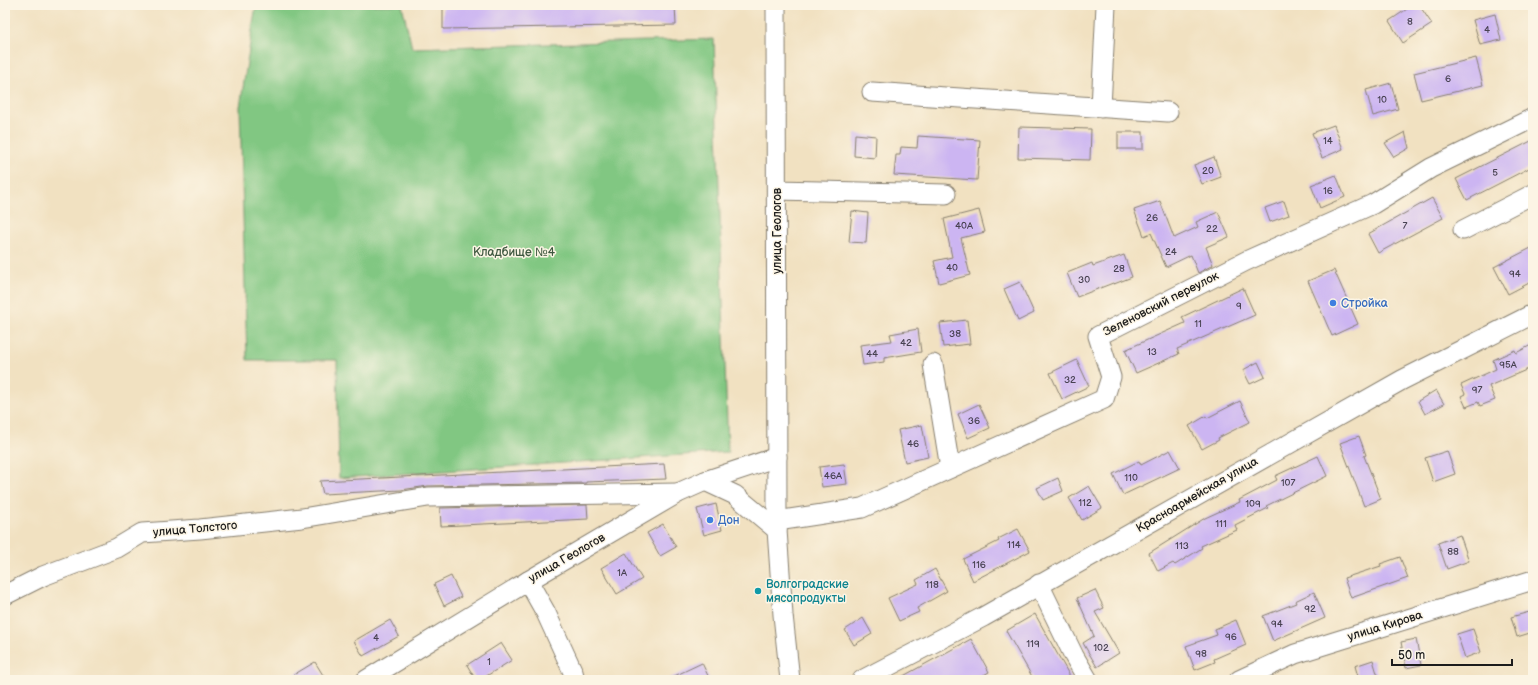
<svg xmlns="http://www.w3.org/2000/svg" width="1538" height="685" viewBox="0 0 1538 685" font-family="'Balsamiq Sans',sans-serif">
	<rect width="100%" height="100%" fill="#fcf5e5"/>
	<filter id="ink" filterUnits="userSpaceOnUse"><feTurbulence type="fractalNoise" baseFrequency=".025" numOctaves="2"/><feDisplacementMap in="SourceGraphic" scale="8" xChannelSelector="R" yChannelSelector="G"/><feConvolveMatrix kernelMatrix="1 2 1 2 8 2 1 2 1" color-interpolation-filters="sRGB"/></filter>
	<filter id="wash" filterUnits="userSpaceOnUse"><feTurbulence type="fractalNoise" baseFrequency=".012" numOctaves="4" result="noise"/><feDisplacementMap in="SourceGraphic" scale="16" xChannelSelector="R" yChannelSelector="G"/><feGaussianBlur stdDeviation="0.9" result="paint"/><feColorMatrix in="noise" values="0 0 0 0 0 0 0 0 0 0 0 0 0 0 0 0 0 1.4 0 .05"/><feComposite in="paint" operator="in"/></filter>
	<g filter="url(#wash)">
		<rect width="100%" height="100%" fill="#f1e1c1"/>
		<polygon fill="#81c782" stroke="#4e724f" points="256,5 402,5 412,48 714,39 728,452 339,478 337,360 247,360 240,107"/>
		<g id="blocks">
			<g fill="#ccb5f2">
				<polygon points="443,5 675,5 676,25 443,29"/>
				<polygon points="1413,5 1419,5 1432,24 1403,43 1389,21"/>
				<polygon points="1495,14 1501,40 1480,45 1473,20"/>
				<polygon points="1476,58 1483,85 1421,100 1414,73"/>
				<polygon points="1391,83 1398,109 1373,116 1366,90"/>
				<polygon points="1334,125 1343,149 1322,158 1312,133"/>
				<polygon points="1019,127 1091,129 1090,160 1018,158"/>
				<rect x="1118" y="132" width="25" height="17"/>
				<polygon points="1405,132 1409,148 1394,157 1385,143"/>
				<polygon points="855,134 876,136 875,158 854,156"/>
				<polygon points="918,136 980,140 977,180 894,175 896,155 900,155 901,147 917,148"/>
				<polygon points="1533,140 1533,166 1467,200 1456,179"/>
				<polygon points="1214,157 1221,177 1202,184 1194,165"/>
				<polygon points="1336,175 1345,197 1320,208 1311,185"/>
				<polygon points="1432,198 1443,218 1378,253 1368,234"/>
				<polygon points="1160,201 1174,238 1198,227 1196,222 1218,212 1229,237 1206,247 1213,265 1198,273 1191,255 1166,267 1151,233 1144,236 1134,210"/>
				<polygon points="1284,201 1289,215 1270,222 1265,208"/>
				<polygon points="979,210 985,232 961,238 970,275 939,283 934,261 952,257 944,219"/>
				<polygon points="852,211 868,213 866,243 849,242"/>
				<polygon points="1533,247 1533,281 1508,294 1494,267"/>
				<polygon points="1124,255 1132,277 1114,284 1113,283 1077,297 1067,273 1092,263 1093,266"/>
				<polygon points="1334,270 1358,324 1332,336 1308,281"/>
				<polygon points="1020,282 1034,313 1018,321 1004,289"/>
				<polygon points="1243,288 1255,315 1177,349 1179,354 1136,373 1125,350 1185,323 1182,317"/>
				<polygon points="967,320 970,344 943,347 940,323"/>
				<polygon points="918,329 921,352 884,358 884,362 863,365 860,345 892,341 890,334"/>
				<polygon points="1533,344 1533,367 1489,386 1495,400 1480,406 1478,402 1466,407 1461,396 1465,394 1461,385 1496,369 1493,360 1515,350 1516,353"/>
				<polygon points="1077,360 1089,386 1062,399 1050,373"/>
				<polygon points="1258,362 1265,377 1250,384 1243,370"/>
				<polygon points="1436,390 1444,404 1425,414 1418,401"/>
				<polygon points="1240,401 1250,422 1218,438 1219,440 1202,449 1189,426 1206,416 1207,418"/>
				<polygon points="979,404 990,428 968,438 958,414"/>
				<polygon points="922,425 928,457 905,462 898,430"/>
				<polygon points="1359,436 1366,455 1364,456 1381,499 1364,506 1340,443"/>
				<polygon points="1170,450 1180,468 1123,495 1113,474 1139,461 1141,465"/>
				<polygon points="1447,451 1455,474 1433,482 1425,458"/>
				<polygon points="1318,456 1327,476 1266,506 1268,508 1235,525 1237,530 1201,546 1202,548 1175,565 1173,563 1158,571 1149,553 1205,518 1240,502 1239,500 1277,480 1275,476"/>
				<polygon points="664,464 666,479 586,482 586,483 428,486 401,490 323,494 320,481"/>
				<polygon points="844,464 847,484 822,487 819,467"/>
				<polygon points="1058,478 1063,491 1043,500 1037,488"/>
				<polygon points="1089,486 1102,508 1082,520 1069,498"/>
				<polygon points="716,504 722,530 704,535 697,509"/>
				<polygon points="587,505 588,519 441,526 440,508"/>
				<polygon points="663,524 676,547 660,556 647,533"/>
				<polygon points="1018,529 1030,551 973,581 963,559 999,541 998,539"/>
				<polygon points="1460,535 1469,561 1447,569 1438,543"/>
				<polygon points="626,553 642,579 617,594 601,568"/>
				<polygon points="1400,557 1408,578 1351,598 1344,578 1381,566 1380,564"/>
				<polygon points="935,569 947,591 917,608 919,612 899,621 888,598 918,584 916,580"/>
				<polygon points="451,576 461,597 444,606 434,584"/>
				<polygon points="1095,590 1104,608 1095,612 1119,653 1097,667 1083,643 1094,636 1077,598"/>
				<polygon points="1314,592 1325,618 1273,641 1263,616 1296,603 1295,601"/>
				<polygon points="1533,611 1533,632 1517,637 1511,617"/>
				<polygon points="1035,614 1072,680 1034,680 1006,631"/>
				<polygon points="863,618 872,634 854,645 845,630"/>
				<polygon points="390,620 399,636 363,656 354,641"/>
				<polygon points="1236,620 1246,645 1214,659 1215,662 1195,670 1186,646 1217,635 1215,629"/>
				<polygon points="1473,629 1481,652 1465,658 1457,634"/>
				<polygon points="971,639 989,672 975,680 896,680"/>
				<polygon points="1416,639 1421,665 1406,668 1401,642"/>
				<polygon points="501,643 512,660 480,680 476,680 467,665"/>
				<polygon points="1373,660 1379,680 1359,680 1355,666"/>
				<polygon points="315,662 326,680 285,680"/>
				<polygon points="702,663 710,680 666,680"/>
			</g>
		</g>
	</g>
	<g filter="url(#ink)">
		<use href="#blocks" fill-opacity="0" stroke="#867e6e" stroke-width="1"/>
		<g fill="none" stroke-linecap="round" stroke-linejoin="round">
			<defs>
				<g id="minor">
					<polyline points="776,5 777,530 783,615 790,680"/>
					<polyline points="872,92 1168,112"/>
					<polyline points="1101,108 1106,5"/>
					<polyline points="777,190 946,194"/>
					<polyline points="1463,230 1533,194"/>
					<polyline points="933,364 950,468"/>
					<polyline points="705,481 735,495 777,530"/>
					<polyline points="777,521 862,508 1104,399 1111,377 1098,336 1246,261 1373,204 1431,168 1533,118"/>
					<polyline points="528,581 546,613 573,672 575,680"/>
					<polyline points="1039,584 1074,656 1088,680"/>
					<polyline points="5,595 43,576 117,548 142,533 200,529 302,518 428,497 678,493"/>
					<polyline points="366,680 528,581 678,493 705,481 777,457"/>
					<polyline points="862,680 983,617 1402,380 1533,314"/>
					<polyline points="1239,680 1295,654 1533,580"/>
				</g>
			</defs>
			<use href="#minor" stroke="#867e6e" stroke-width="21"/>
			<use href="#minor" stroke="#fff" stroke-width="19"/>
		</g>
	</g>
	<g fill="#3f7fe0" stroke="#fcf5e5" stroke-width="1.5">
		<circle cx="1333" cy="303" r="4"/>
		<circle cx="710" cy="520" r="4"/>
	</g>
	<circle fill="#0f9aa8" stroke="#fcf5e5" stroke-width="1.5" cx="758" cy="591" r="4"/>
	<g text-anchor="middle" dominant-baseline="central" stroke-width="3" stroke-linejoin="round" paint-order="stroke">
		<g font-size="10" fill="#484252">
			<text x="1410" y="22">8</text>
			<text x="1487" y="30">4</text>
			<text x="1448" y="79">6</text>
			<text x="1382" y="100">10</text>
			<text x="1328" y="141">14</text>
			<text x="1208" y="171">20</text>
			<text x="1495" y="173">5</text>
			<text x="1328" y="191">16</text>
			<text x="1152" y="218">26</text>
			<text x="964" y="226">40А</text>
			<text x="1405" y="226">7</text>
			<text x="1212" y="229">22</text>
			<text x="1171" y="252">24</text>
			<text x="952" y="268">40</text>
			<text x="1119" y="269">28</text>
			<text x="1515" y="274">94</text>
			<text x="1084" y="280">30</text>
			<text x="1239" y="306">9</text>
			<text x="1198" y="324">11</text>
			<text x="955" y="334">38</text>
			<text x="906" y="343">42</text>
			<text x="1152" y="352">13</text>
			<text x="872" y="354">44</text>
			<text x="1508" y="365">95А</text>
			<text x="1070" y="380">32</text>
			<text x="1477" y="390">97</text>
			<text x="974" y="421">36</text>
			<text x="913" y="444">46</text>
			<text x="833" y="476">46А</text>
			<text x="1131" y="478">110</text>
			<text x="1288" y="483">107</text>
			<text x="1085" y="503">112</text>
			<text x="1253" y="504">109</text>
			<text x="1221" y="524">111</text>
			<text x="1014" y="545">114</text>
			<text x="1182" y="546">113</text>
			<text x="1453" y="552">88</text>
			<text x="979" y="565">116</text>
			<text x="622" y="573">1А</text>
			<text x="932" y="585">118</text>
			<text x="1310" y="609">92</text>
			<text x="1277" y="624">94</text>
			<text x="1231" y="637">96</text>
			<text x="376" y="638">4</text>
			<text x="1033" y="644">119</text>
			<text x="1101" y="648">102</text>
			<text x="1201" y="654">98</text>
			<text x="489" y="662">1</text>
		</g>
		<g font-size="12" fill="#1c1c1c" stroke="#fcf5e5">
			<text transform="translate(777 231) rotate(-90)">улица Геологов</text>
			<text transform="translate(1161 304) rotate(-27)">Зеленовский переулок</text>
			<text transform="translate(1197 495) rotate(-30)">Красноармейская улица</text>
			<text transform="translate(195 529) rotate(-5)">улица Толстого</text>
			<text transform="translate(567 558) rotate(-30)">улица Геологов</text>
			<text transform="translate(1385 626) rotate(-17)">улица Кирова</text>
		</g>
		<g font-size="12" fill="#3f5840" stroke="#fcf5e5">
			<text x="514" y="252">Кладбище №4</text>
		</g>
		<g font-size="12" fill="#366cbe" stroke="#fcf5e5" text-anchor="start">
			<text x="1341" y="303">Стройка</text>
			<text x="718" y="520">Дон</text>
		</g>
		<g font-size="12" fill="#0d838f" stroke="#fcf5e5" text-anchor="start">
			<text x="766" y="584">Волгоградские<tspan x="766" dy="14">мясопродукты</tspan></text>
		</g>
	</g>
	<rect width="1538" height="685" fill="none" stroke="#fcf5e5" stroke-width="20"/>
	<path d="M1392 659v6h120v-6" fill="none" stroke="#1c1c1c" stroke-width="2"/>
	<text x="1398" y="659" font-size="12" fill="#1c1c1c" stroke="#fcf5e5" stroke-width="3" paint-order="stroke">50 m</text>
</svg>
